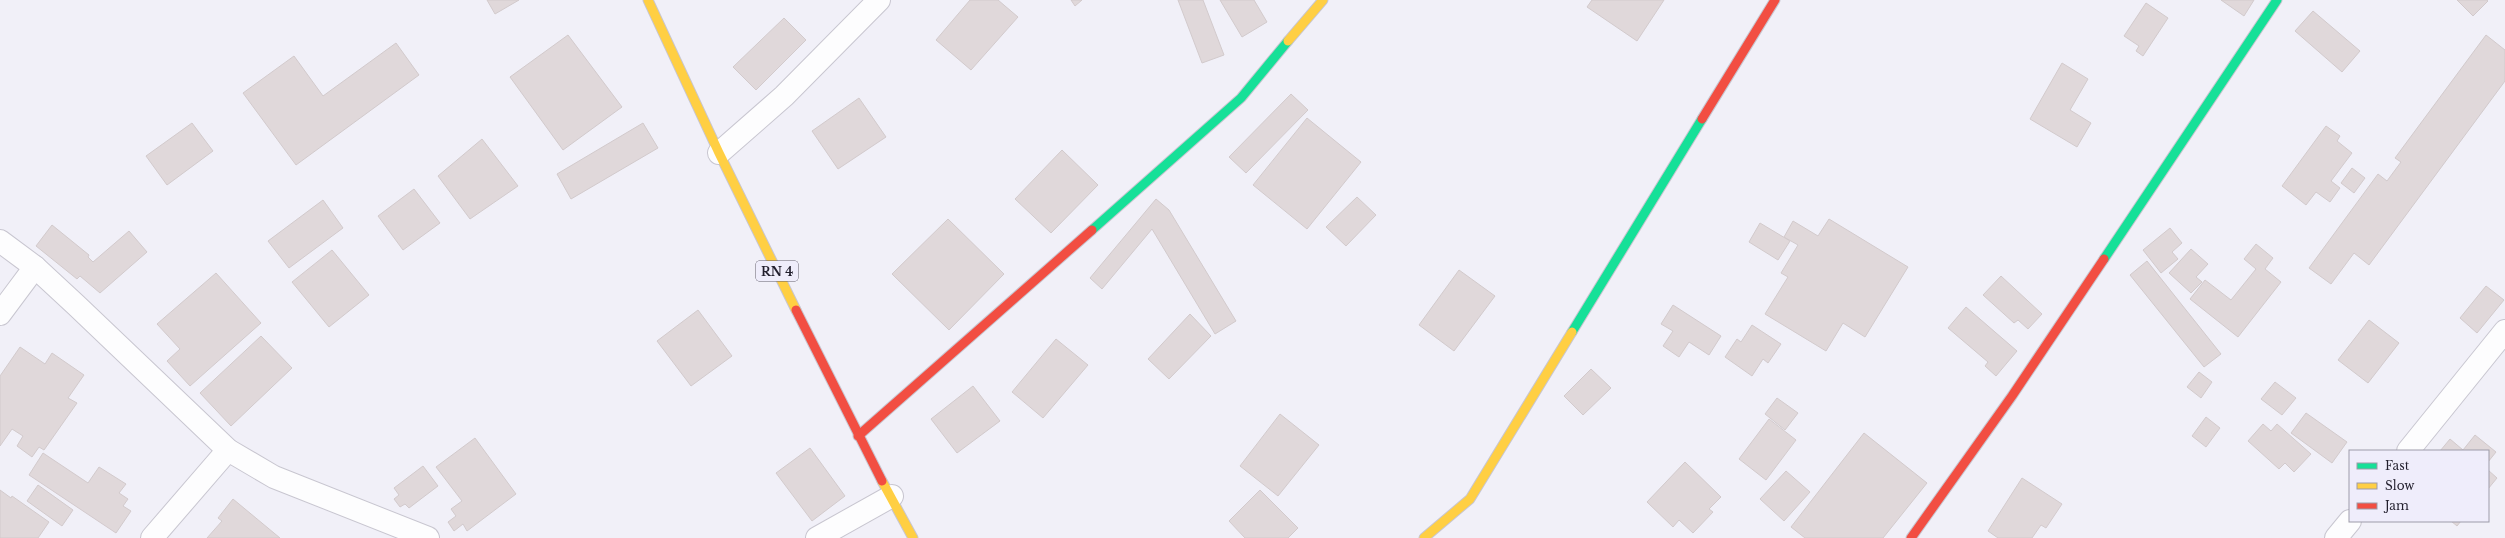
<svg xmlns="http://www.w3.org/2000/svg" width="2505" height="538" viewBox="0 0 2505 538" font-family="'Libre Baskerville',serif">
	<rect width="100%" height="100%" fill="#f1f0f8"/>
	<g fill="#e0d8da" stroke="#d2cacc">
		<polygon points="487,0 519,0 495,14"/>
		<polygon points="970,0 998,0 1018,17 971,70 936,40"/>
		<polygon points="1071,0 1082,0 1075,6"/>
		<polygon points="1178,0 1203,0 1224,55 1202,63"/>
		<polygon points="1220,0 1254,0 1267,22 1242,37"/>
		<polygon points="1592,0 1664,0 1637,41 1587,7"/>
		<polygon points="2221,0 2254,0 2244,16"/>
		<polygon points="2457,0 2487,0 2488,1 2473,16"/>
		<polygon points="2146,3 2168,18 2143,56 2136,51 2139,46 2124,36"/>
		<polygon points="2313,11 2360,51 2342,72 2295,31"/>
		<polygon points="784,18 806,40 756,90 733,67"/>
		<polygon points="568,35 622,107 563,150 510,77"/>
		<polygon points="2486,35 2505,50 2505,81 2369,265 2354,253 2331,284 2309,268 2378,174 2387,181 2401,162 2395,158"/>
		<polygon points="396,43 419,75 296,165 243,93 294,56 323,96"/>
		<polygon points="2062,63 2088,79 2070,110 2091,123 2077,147 2030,119"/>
		<polygon points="1291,94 1308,110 1246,173 1229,157"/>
		<polygon points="859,98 886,137 838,169 812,131"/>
		<polygon points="1307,118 1361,162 1307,229 1253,185"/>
		<polygon points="192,123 213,151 167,185 146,156"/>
		<polygon points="643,123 658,148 571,199 557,174"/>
		<polygon points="2326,126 2340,136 2337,141 2352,153 2331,181 2340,188 2330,202 2316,192 2306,205 2282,186"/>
		<polygon points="482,139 518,186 470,219 438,176"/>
		<polygon points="1062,150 1098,185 1051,233 1015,199"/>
		<polygon points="2352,168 2365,178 2354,193 2341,183"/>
		<polygon points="414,189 440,223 403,250 378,216"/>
		<polygon points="1357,197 1376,215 1346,246 1326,227"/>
		<polygon points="1156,199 1169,210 1236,321 1215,334 1152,229 1102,289 1090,278"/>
		<polygon points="323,200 343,228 289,268 268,241"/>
		<polygon points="948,219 1004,274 949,330 892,274"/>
		<polygon points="1829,219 1908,267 1865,337 1843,323 1826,351 1765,314 1788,277 1781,273 1798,245 1784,237 1793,221 1818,236"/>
		<polygon points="1760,223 1790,241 1778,260 1749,242"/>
		<polygon points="52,225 89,255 88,257 93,262 129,231 147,252 100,293 80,276 77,279 36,246"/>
		<polygon points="2170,228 2182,243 2172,252 2178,259 2161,273 2143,250"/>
		<polygon points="2256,244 2273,258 2265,269 2281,282 2238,337 2190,299 2205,280 2231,300 2256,269 2244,259"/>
		<polygon points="2191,249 2208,264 2196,277 2202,282 2191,293 2169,273"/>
		<polygon points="332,250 369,295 329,327 292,282"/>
		<polygon points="2147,261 2221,354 2204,367 2130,275"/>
		<polygon points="1459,270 1495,296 1454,351 1419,325"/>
		<polygon points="216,273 261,323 190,386 167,361 180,349 157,324"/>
		<polygon points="2001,276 2042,314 2028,329 2018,320 2014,323 1983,295"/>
		<polygon points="2486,286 2504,300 2477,333 2460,318"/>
		<polygon points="1673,305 1721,336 1709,355 1689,342 1679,357 1663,346 1673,331 1661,324"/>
		<polygon points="1966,307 2017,351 1996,376 1985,366 1988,362 1948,328"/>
		<polygon points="698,310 732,356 691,386 657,341"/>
		<polygon points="1190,314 1211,336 1169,379 1148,359"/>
		<polygon points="2369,320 2399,343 2368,383 2338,360"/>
		<polygon points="1752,325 1781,344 1768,363 1763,359 1752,376 1725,357 1737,339 1741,342"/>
		<polygon points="261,336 292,368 231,426 200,393"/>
		<polygon points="1056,339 1088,365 1043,418 1012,392"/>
		<polygon points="20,347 45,364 52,353 84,375 68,398 77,403 44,450 39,447 32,457 17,446 23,436 12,429 0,446 0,376"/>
		<polygon points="1591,369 1611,388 1583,415 1564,396"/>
		<polygon points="2199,372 2212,382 2201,398 2187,387"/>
		<polygon points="2275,382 2296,398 2282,415 2261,399"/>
		<polygon points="973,386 1000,421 957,453 931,419"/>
		<polygon points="1777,398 1798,413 1785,430 1765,414"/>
		<polygon points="2306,413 2347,442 2332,463 2291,433"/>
		<polygon points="1280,414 1319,445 1278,496 1240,466"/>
		<polygon points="2206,417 2220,428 2206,447 2192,436"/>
		<polygon points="1769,419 1796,440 1766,480 1739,459"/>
		<polygon points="2263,424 2271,431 2277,424 2311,454 2294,472 2285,463 2279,469 2248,441"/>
		<polygon points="1864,433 1927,483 1883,538 1805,538 1791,527"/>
		<polygon points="2475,435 2496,452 2488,462 2488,451 2440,451 2450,439 2463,450"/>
		<polygon points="475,438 516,494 467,531 463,524 454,531 448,522 456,516 451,509 462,501 436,467"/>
		<polygon points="810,448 845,496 812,521 776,473"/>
		<polygon points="43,453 88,483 99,467 126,484 119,493 128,499 123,506 131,511 116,533 29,475"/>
		<polygon points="1685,462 1721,497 1709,509 1713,512 1693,533 1679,520 1673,527 1647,502"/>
		<polygon points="423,466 438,486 409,508 405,504 400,507 394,499 399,495 394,488"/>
		<polygon points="2488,470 2497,478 2488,489"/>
		<polygon points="1786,471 1810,492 1784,521 1760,499"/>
		<polygon points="2022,478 2062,504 2046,528 2041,525 2032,538 1998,538 1988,531"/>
		<polygon points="38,485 73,510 62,526 27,501"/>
		<polygon points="0,490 11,498 12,496 49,522 38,538 0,538"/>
		<polygon points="1260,490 1298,528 1288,538 1245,538 1229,521"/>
		<polygon points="233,499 280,538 207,538 222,521 218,518"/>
		<polygon points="2451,521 2461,521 2457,526"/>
	</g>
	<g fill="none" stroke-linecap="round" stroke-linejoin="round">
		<defs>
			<g id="street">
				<polyline points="719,153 784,96 879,0"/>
				<polyline points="0,241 35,267 76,305 228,450 274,477 428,538"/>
				<polyline points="0,314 35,267"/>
				<polyline points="2408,451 2505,331"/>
				<polyline points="152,538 228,450"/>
				<polyline points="817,538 892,496"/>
				<polyline points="2336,538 2350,521"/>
			</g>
			<g id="fast">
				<polyline points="1092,230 1241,98 1288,41"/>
				<polyline points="2104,259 2277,0"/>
				<polyline points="1572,332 1702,119"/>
			</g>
			<g id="slow">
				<polyline points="648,0 719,153 796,310"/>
				<polyline points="1288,41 1323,0"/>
				<polyline points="882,481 913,538"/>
				<polyline points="1424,538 1470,499 1572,332"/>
			</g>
			<g id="jam">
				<polyline points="1702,119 1775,0"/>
				<polyline points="796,310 882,481"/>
				<polyline points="858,436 1092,230"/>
				<polyline points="1911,538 2012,396 2104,259"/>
			</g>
		</defs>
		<use href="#street" stroke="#c8c6d0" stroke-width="24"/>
		<use href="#fast" stroke="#c8c6d0" stroke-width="11"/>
		<use href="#slow" stroke="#c8c6d0" stroke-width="11"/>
		<use href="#jam" stroke="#c8c6d0" stroke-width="11"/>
		<use href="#street" stroke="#fdfdfe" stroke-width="22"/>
		<use href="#fast" stroke="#16e098" stroke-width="9"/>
		<use href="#slow" stroke="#ffcf43" stroke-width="9"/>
		<use href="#jam" stroke="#f24e42" stroke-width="9"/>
	</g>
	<g text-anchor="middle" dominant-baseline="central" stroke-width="3" stroke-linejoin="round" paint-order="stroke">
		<rect fill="#efedfb" stroke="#605d6b" stroke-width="1" x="756" y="261" width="42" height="20" rx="3"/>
		<g font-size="12" font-weight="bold" fill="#221f2d">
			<text x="777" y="271">RN 4</text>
		</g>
	</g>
	<rect x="2349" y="450" width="140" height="72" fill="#efedfb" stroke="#9d9ba9"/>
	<rect x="2357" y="463" width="20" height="6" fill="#16e098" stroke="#9d9ba9"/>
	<text x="2385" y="470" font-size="12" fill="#221f2d">Fast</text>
	<rect x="2357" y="483" width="20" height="6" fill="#ffcf43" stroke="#9d9ba9"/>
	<text x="2385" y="490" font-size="12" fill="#221f2d">Slow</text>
	<rect x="2357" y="503" width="20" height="6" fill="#f24e42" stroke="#9d9ba9"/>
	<text x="2385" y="510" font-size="12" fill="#221f2d">Jam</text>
</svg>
